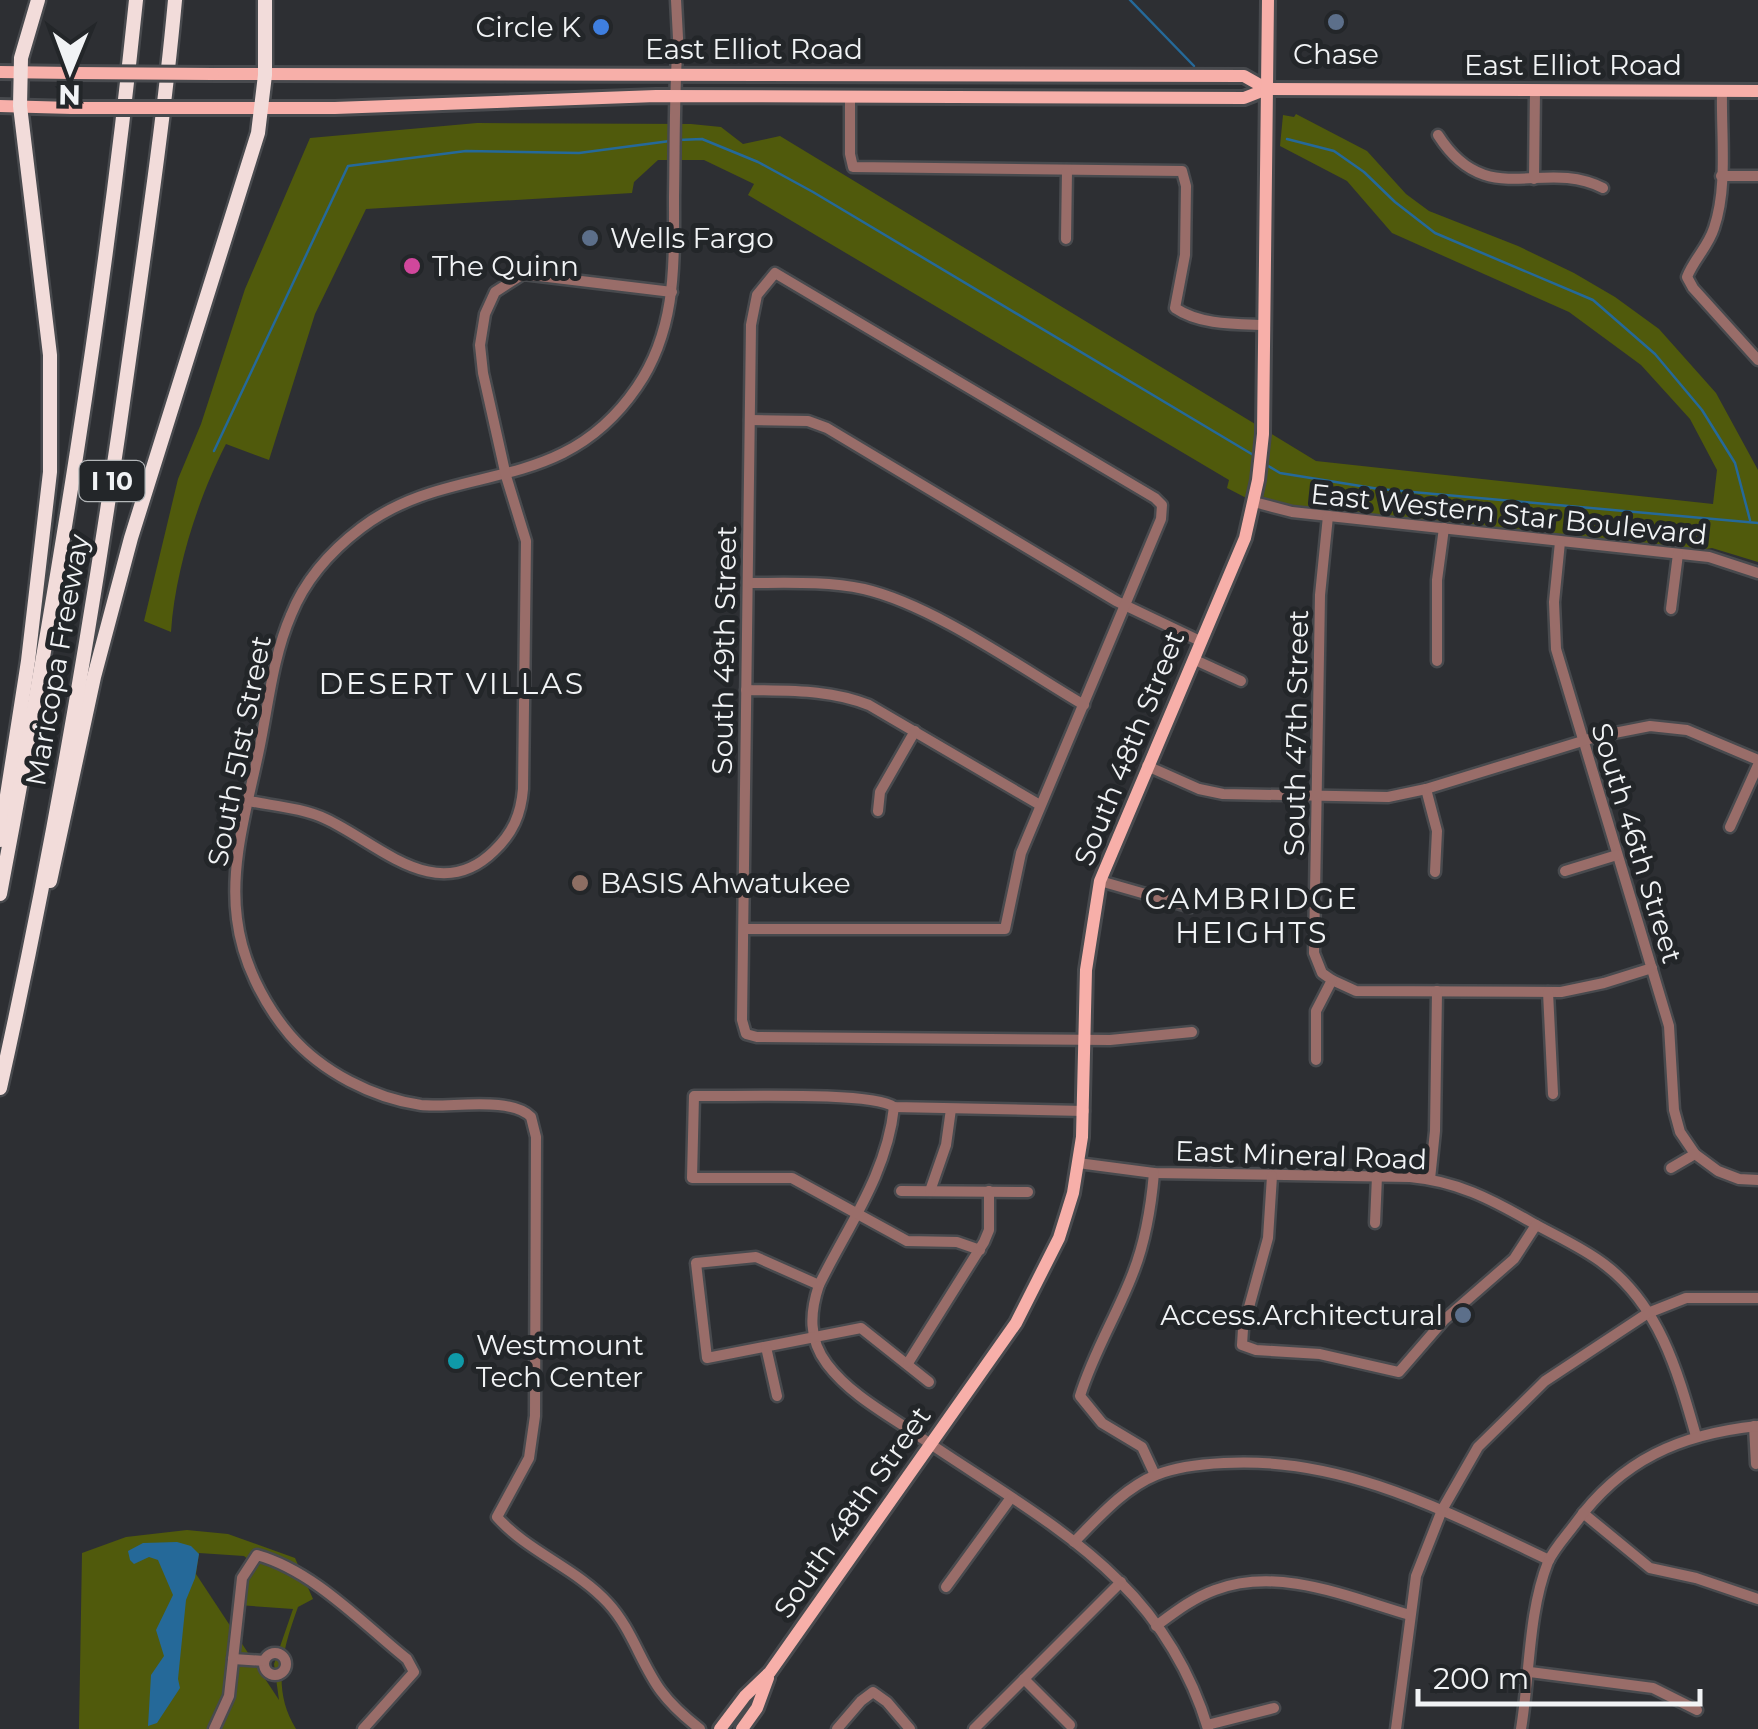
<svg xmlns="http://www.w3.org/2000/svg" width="1758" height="1729" viewBox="0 0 1758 1729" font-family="Montserrat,sans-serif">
	<rect width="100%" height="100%" fill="#2d2f33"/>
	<g fill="#505a0c" fill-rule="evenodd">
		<path d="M1296,114L1367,151L1406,194L1429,211L1518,246L1574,273L1615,297L1659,329L1716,393L1758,470V562L1712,548L1678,554L1254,502L1227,488L1229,480L748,195L754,184L704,160H658L634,182L632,193L366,209L315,314L269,460L226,444C198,498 175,571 171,632L144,621L178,479L201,424L245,289L310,138L477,123L691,124L721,127L743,144L780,136L1316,461L1713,504L1717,470L1690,419L1641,365L1569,312L1392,233L1347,181L1280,146L1283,115L1294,117Z"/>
		<path d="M187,1530L228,1534L295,1558L313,1599L298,1607C283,1648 271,1689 296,1729H79L82,1553L126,1537ZM199,1553L244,1556L250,1561L238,1605L293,1609L274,1664L279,1700L196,1574Z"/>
	</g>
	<polygon fill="#256999" points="177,1542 191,1546 199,1554 195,1578 186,1600 178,1679 180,1688 157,1723 148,1726 151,1675 164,1656 156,1630 173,1595 158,1560 149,1557 134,1564 130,1560 128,1551 143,1543"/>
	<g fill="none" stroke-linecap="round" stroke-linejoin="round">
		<g stroke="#256999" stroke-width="2.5">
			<polyline points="1130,0 1194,66"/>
			<polyline points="1287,139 1334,151 1364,172 1395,202 1435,233 1593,300 1655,354 1702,410 1735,463 1750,520"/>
			<polyline points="678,140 702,139 758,162 813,192 1255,456"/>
			<polyline points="214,451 348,166 466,151 579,153 670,141"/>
			<polyline points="1265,464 1280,473 1379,489 1758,523"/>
		</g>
		<defs>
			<g id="minor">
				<path d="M676,0L678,38C674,91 675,145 674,197C674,264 677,329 637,387C560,500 453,458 361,528C332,550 305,580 291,615C274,654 269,699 261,740C250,798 229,860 237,919C242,961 263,1003 290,1035C322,1072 373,1098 421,1105C450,1108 511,1096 531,1117L536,1137L535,1416L529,1458L497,1517C528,1552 576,1568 608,1603C632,1629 641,1664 661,1691C672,1706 686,1718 700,1729"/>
				<path d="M1722,91C1721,135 1728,187 1714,228C1708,247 1694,259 1687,277L1693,288L1758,360"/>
				<path d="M850,99V154L853,167L1182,171L1186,186L1185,255L1175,308C1200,325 1235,324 1264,325"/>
				<path d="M1438,135C1487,212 1542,157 1603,188"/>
				<polyline points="1721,176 1758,176"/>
				<polyline points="1534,179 1535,90"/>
				<polyline points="1066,239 1067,170"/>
				<polyline points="750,420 808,421 827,428 1116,601 1200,641"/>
				<polyline points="1254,502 1292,512 1709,557 1758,573"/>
				<polyline points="1560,542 1554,602 1556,649 1669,1026 1674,1110 1680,1132 1695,1154 1718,1171 1739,1179 1758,1180"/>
				<path d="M748,583C786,583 826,581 864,589C933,605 1021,668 1084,705"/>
				<polyline points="1671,609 1678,554"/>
				<polyline points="1193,659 1241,681"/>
				<polyline points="1437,661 1437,580 1444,528"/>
				<path d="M746,690C789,691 829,689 869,705L1040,805"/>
				<polyline points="1147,766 1199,789 1223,794 1388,797 1426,789 1599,736 1650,726 1687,730 1758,760"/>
				<polyline points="1426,789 1437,831 1435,872"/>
				<path d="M249,801C274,806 303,808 326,819C378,843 437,907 494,851C513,833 521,814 523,789L526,541L506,476L483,373L480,345L485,314L495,292L523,274L672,292"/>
				<polyline points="878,811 880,792 915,731"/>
				<polyline points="1730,827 1758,765"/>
				<polyline points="1565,871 1617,855"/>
				<polyline points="1100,881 1191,907"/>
				<polyline points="744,929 1005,929 1021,853 1161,519 1162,505 1155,498 775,273 757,295 751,325 742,1020 746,1034 757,1037 1110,1040 1192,1032"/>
				<polyline points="1332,980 1356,991 1561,992 1604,983 1652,968"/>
				<polyline points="1548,992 1553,1094"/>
				<polyline points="1316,1060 1316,1011 1332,980 1322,973 1314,953 1320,595 1328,516"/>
				<path d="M894,1107C887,1174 848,1226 819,1285C810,1312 808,1339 827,1364C848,1392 881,1411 910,1430C978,1478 1060,1522 1119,1581C1160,1621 1192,1674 1208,1729"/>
				<path d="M1078,1163L1154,1173L1410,1177C1456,1181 1491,1199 1531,1222C1554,1235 1582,1247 1604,1264C1660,1306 1678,1373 1696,1436"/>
				<polyline points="1671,1168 1695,1154"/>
				<path d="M1154,1173C1151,1208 1146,1240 1133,1273C1117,1315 1093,1353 1080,1396L1102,1423L1142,1447L1155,1475"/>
				<polyline points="1272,1176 1268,1238 1243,1329 1242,1345 1256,1350 1320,1354 1399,1372 1444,1320 1514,1259 1536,1225"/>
				<polyline points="1430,1179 1435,1131 1437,991"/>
				<polyline points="901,1191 1028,1192"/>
				<polyline points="930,1191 946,1145 951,1109"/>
				<polyline points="1375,1223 1377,1176"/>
				<path d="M980,1250L957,1242L907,1241L792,1178H692L694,1096C730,1097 872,1091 894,1107L1084,1111"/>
				<polyline points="819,1285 756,1257 696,1263 707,1358 861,1328 929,1382"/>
				<polyline points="766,1347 777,1396"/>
				<polyline points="908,1363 984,1242 989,1230 989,1191"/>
				<polyline points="1754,1426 1756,1464"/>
				<polyline points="1583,1513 1650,1568 1696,1578 1758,1599"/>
				<path d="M1074,1542C1098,1518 1124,1488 1156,1475C1176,1467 1202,1464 1224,1463C1342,1456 1445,1511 1549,1560"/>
				<polyline points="946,1587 1010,1499"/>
				<path d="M1156,1626C1175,1612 1193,1598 1215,1590C1279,1566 1348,1597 1410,1615"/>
				<circle cx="275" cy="1664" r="11"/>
				<polyline points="233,1659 264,1661"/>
				<polyline points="1530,1672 1653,1688 1697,1710"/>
				<polyline points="1024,1679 1070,1725"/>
				<polyline points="1207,1725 1274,1708"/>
				<path d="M214,1729L229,1696L242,1578L257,1555C314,1571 362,1623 407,1659L414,1672L363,1729"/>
				<polyline points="837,1729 861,1701 873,1692 887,1702 910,1729"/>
				<polyline points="974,1729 1121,1582"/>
				<polyline points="1396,1729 1416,1576 1442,1510 1478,1447 1545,1381 1648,1313 1686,1298 1758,1298"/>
				<path d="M1521,1729C1530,1675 1528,1613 1548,1562C1554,1549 1566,1536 1575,1524C1621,1460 1680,1434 1758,1426"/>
			</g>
			<g id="major">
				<polyline points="0,72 73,73"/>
				<polyline points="213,74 1244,76 1267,89"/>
				<polyline points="0,106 72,108"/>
				<polyline points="212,108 335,108 656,96 1244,98 1267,89 1758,91"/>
				<polyline points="720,1729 745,1696 770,1672 1016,1323 1059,1238 1073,1193 1082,1137 1086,970 1100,881 1245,538 1258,480 1263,434 1268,0"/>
				<polyline points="742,1729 757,1708 768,1678"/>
			</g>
			<g id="highway">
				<polyline points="0,840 28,661 50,472 50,355 20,106 21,58 38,0"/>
				<polyline points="50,881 94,677 131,538 258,133 265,75 265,0"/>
				<path d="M0,894C56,598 105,300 136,0"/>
				<path d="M0,1088C54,847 95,604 129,360C146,240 164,120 175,0"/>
			</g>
		</defs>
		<use href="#minor" stroke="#484a4e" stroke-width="15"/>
		<use href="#major" stroke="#484a4e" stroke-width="18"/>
		<use href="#highway" stroke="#484a4e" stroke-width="19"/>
		<use href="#minor" stroke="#996d69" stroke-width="10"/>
		<use href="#major" stroke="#f7afa9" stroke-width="12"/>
		<use href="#highway" stroke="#f2dcda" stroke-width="14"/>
		<defs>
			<g id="major-bridge">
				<polyline points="73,73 213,74"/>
				<polyline points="72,108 212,108"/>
			</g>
		</defs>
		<use href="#major-bridge" stroke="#484a4e" stroke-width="18" stroke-linecap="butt"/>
		<use href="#major-bridge" stroke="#f7afa9" stroke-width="12"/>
	</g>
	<g fill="#5c6f8a" stroke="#232629" stroke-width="4">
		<circle cx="1336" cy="22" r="10"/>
		<circle cx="590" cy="238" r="10"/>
		<circle cx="1463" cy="1315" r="10"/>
	</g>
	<circle fill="#3f7fe0" stroke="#232629" stroke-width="4" cx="601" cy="27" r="10"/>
	<circle fill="#d1479c" stroke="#232629" stroke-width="4" cx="412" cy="266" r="10"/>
	<circle fill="#8d6e63" stroke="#232629" stroke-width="4" cx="580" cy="883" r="10"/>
	<circle fill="#0f9aa8" stroke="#232629" stroke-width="4" cx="456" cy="1361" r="10"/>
	<g text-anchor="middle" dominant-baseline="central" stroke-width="10" stroke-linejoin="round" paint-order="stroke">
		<rect fill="#232629" stroke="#b3b6b8" stroke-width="2.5" x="79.5" y="461" width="65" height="40" rx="8"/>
		<g font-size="25" font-weight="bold" fill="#f1f3f5">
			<text x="112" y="481">I 10</text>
		</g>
		<g font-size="28" fill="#f1f3f5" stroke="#232629" text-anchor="start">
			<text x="581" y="27" text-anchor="end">Circle K</text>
			<text x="1336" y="54" text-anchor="middle">Chase</text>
			<text x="610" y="238">Wells Fargo</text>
			<text x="432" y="266">The Quinn</text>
			<text x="600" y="883">BASIS Ahwatukee</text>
			<text x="1443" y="1315" text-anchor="end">Access.Architectural</text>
			<text x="476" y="1345">Westmount<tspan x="476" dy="32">Tech Center</tspan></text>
		</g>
		<g font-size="28" fill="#f1f3f5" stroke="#232629">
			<text x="754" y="49">East Elliot Road</text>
			<text x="1573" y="65">East Elliot Road</text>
			<text transform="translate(1509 514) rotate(6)">East Western Star Boulevard</text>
			<text transform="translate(724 650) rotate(-89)">South 49th Street</text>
			<text transform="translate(57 660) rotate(-80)">Maricopa Freeway</text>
			<text transform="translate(1296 733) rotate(-89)">South 47th Street</text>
			<text transform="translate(1129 748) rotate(-68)">South 48th Street</text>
			<text transform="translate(239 751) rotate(-79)">South 51st Street</text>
			<text transform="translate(1637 843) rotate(73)">South 46th Street</text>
			<text transform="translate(1301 1155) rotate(2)">East Mineral Road</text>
			<text transform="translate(852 1512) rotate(-55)">South 48th Street</text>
		</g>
		<g font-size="30" letter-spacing="2.5" fill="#f1f3f5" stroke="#232629">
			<text x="452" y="683">DESERT VILLAS</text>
			<text x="1252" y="898">CAMBRIDGE<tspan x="1252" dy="34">HEIGHTS</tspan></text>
		</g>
	</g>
	<g transform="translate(70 70) rotate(181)" stroke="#232629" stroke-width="8" paint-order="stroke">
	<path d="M0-8L18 38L0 25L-18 38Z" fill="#f1f3f5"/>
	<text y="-15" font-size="28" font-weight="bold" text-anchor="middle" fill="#f1f3f5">N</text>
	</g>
	<path d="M1418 1689v15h282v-15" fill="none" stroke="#f1f3f5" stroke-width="5"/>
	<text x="1433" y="1689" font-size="30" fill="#f1f3f5" stroke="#232629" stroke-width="8" paint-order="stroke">200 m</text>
</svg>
